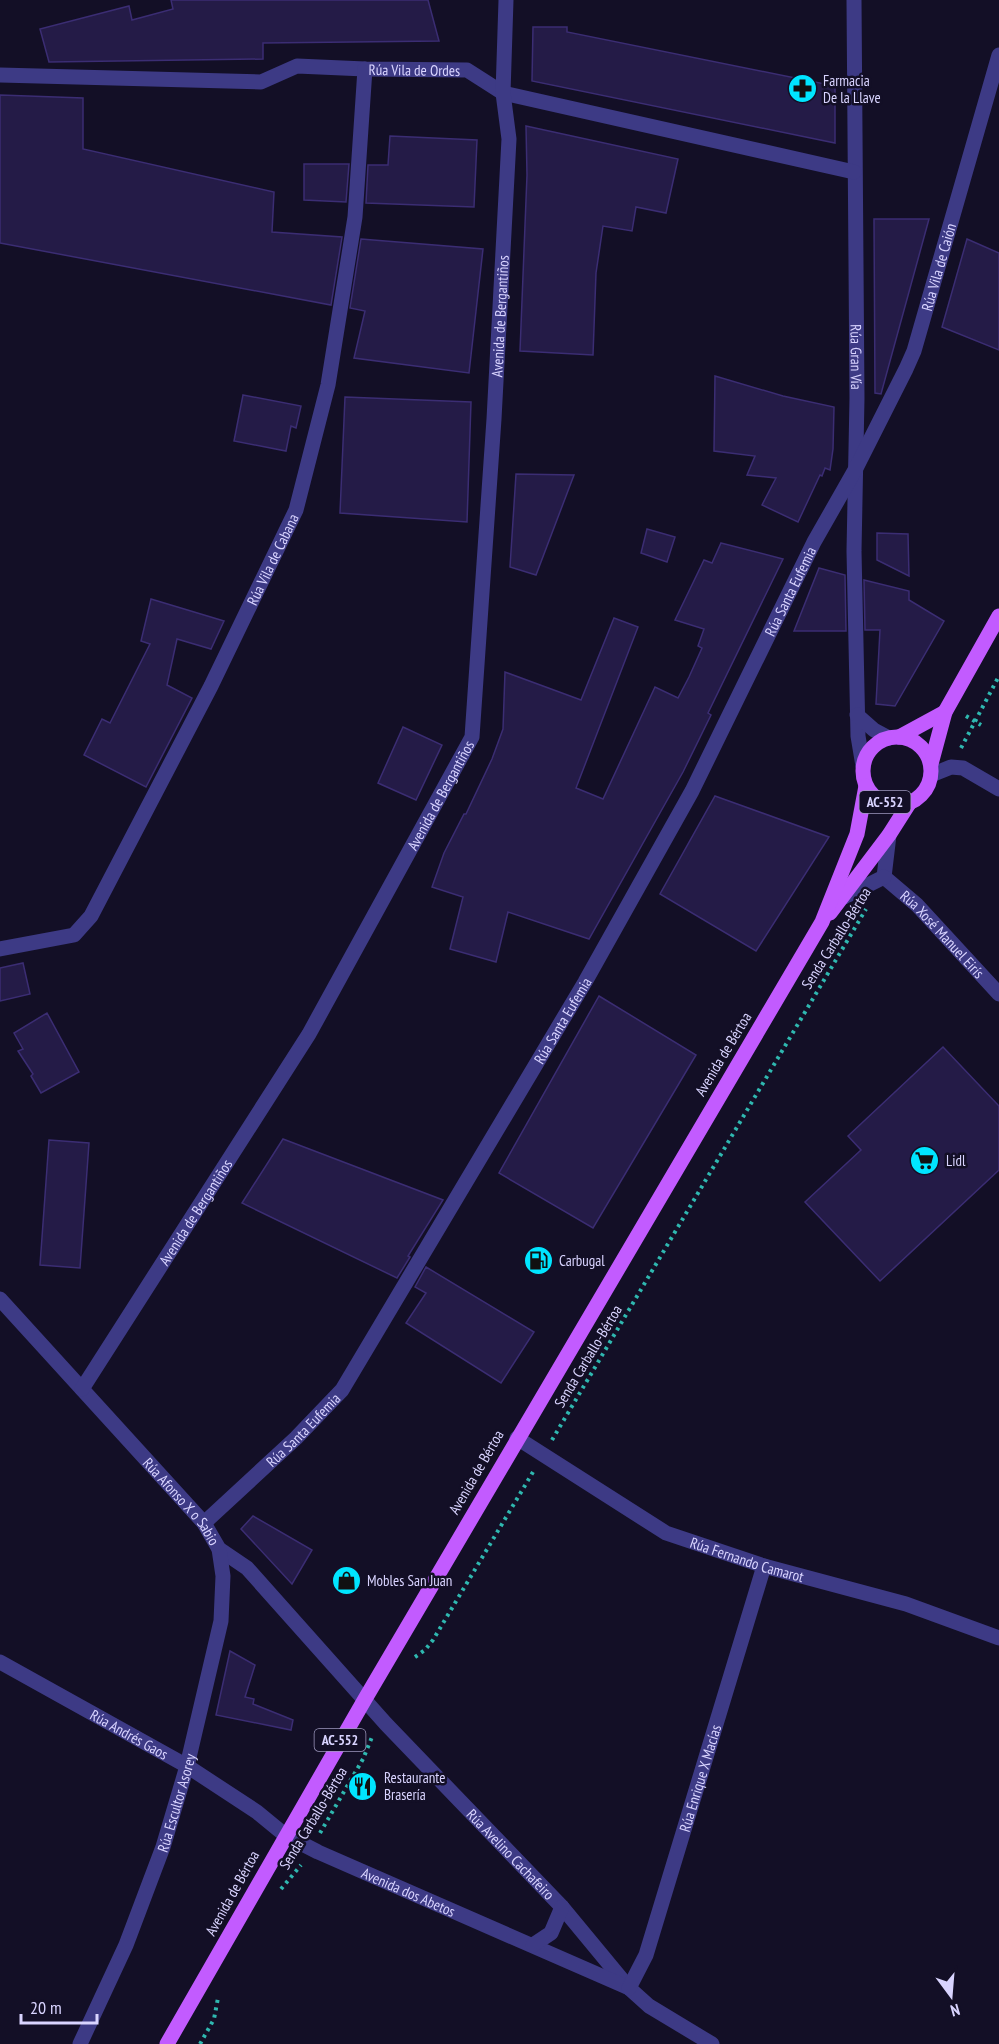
<svg xmlns="http://www.w3.org/2000/svg" width="999" height="2044" viewBox="0 0 999 2044" font-family="'PT Sans Narrow',sans-serif">
	<rect width="100%" height="100%" fill="#130f26"/>
	<g fill="#241b47" stroke="#3b2d73" stroke-width="1.5">
		<polygon points="171,0 428,0 439,41 263,43 263,59 49,62 40,29 129,6 132,20 173,9"/>
		<polygon points="533,27 567,27 567,32 835,86 835,143 532,81"/>
		<polygon points="0,95 83,98 83,149 274,192 272,232 342,237 331,305 0,243"/>
		<polygon points="526,126 678,159 666,213 636,207 632,231 603,226 596,273 593,355 520,351 527,175"/>
		<polygon points="390,136 477,140 474,207 366,203 368,165 388,165"/>
		<polygon points="304,164 349,164 346,202 304,200"/>
		<polygon points="874,219 929,219 881,394 875,393"/>
		<polygon points="361,239 483,249 469,373 354,358 365,311 350,308"/>
		<polygon points="967,239 999,253 999,350 942,327"/>
		<polygon points="715,376 783,396 834,407 833,449 830,470 825,468 822,476 820,475 798,522 762,505 776,478 747,475 755,456 714,451"/>
		<polygon points="243,395 301,406 296,428 291,426 286,451 234,441"/>
		<polygon points="345,397 471,402 467,522 340,513"/>
		<polygon points="516,474 574,475 536,575 510,567"/>
		<polygon points="647,529 675,537 667,562 641,553"/>
		<polygon points="877,533 908,534 909,576 877,560"/>
		<polygon points="721,543 783,559 708,713 711,715 683,772 589,939 508,912 496,962 450,949 463,897 432,887 444,853 464,814 466,814 492,759 503,729 505,672 581,700 614,618 638,627 576,788 603,799 655,687 678,698 689,677 702,648 698,646 704,629 675,620 704,560 712,563"/>
		<polygon points="819,568 845,575 846,631 794,631"/>
		<polygon points="864,580 909,591 909,600 944,621 895,706 876,704 880,630 865,630"/>
		<polygon points="151,599 224,621 211,649 177,639 167,685 192,698 146,787 84,755 102,719 110,723 150,644 141,641"/>
		<polygon points="403,727 442,745 416,800 378,783"/>
		<polygon points="715,796 829,837 756,951 660,894"/>
		<polygon points="23,963 30,994 0,1001 0,968"/>
		<polygon points="599,996 696,1055 593,1228 499,1173"/>
		<polygon points="47,1013 79,1072 41,1093 31,1076 33,1074 18,1051 23,1049 14,1033"/>
		<polygon points="943,1047 999,1106 999,1170 880,1281 805,1202 861,1150 848,1136"/>
		<polygon points="283,1139 443,1200 408,1256 410,1257 397,1278 242,1203"/>
		<polygon points="49,1140 89,1143 80,1268 40,1265"/>
		<polygon points="426,1267 534,1332 501,1383 406,1323 426,1293 415,1287"/>
		<polygon points="253,1516 312,1550 292,1584 241,1529"/>
		<polygon points="230,1651 255,1665 245,1697 254,1699 253,1704 293,1720 291,1730 216,1715"/>
	</g>
	<g fill="none" stroke-linecap="round" stroke-linejoin="round">
		<g stroke="#2fb8b0" stroke-width="4" stroke-dasharray="3 4.5" stroke-linecap="butt">
			<polyline points="966,716 981,725"/>
			<polyline points="961,748 999,676"/>
			<polyline points="552,1440 866,909"/>
			<polyline points="415,1657 425,1650 433,1640 533,1472"/>
			<polyline points="320,1833 363,1759 372,1737"/>
			<polyline points="281,1889 301,1865"/>
			<polyline points="200,2044 214,2019 218,1998"/>
		</g>
		<g stroke="#3d3a85" stroke-width="15">
			<path id="s1" d="M854,0L857,398L854,551L858,736L863,766"/>
			<path id="s2" d="M0,75L261,82L297,66L365,69L467,70L503,93L854,172"/>
			<polyline points="857,715 874,730 889,738"/>
			<polyline points="931,775 951,767 963,768 999,789"/>
			<path id="s3" d="M884,877L917,905L999,994"/>
			<polyline points="884,877 889,835"/>
			<polyline points="844,897 884,877"/>
			<path id="s4" d="M0,949L74,935L91,916L211,686L296,510L328,385L355,217L365,69"/>
			<path id="s5" d="M0,1299L204,1523L219,1549L247,1568L386,1724L562,1907L629,1988"/>
			<path id="s6" d="M82,1389L309,1034L472,737L494,419L509,139L503,93L506,0"/>
			<path id="s7" d="M517,1438L666,1533L764,1566L906,1604L999,1638"/>
			<path id="s8" d="M204,1523L296,1438L342,1390L585,982L692,791L814,542L855,470L906,369L914,351L999,55"/>
			<path id="s9" d="M0,1662L187,1766L257,1812L285,1835L318,1852L629,1988L649,2006L712,2044"/>
			<polyline points="533,1945 551,1933 562,1907"/>
			<path id="s10" d="M629,1988L646,1955L764,1566"/>
			<path id="s11" d="M80,2044L126,1945L163,1847L187,1766L221,1621L223,1576L219,1549"/>
		</g>
		<g stroke="#c25bff" stroke-width="15">
			<circle cx="897" cy="771" r="34"/>
			<polyline points="899,737 945,712"/>
			<polyline points="931,764 945,712 999,616"/>
			<polyline points="830,913 889,835 910,802"/>
			<polyline points="167,2044 365,1699 822,922 857,834 866,786"/>
		</g>
	</g>
	<defs>
		<symbol id="pharmacy-disc" viewBox="-11 -11 22 22"><circle r="9.5" fill="#00e5ff" stroke="#130f26"/><path d="M-2-6h4v4h4v4h-4v4h-4v-4h-4v-4h4Z" fill="#111"/></symbol>
		<symbol id="supermarket-disc" viewBox="-11 -11 22 22"><circle r="9.5" fill="#00e5ff" stroke="#130f26"/><path d="M-6-5.5h2.5l.6 2H6L4.5 2H-2.5L-4.4-4H-6ZM-1.5 3.2a1.3 1.3 0 1 0 .1 0ZM3 3.2a1.3 1.3 0 1 0 .1 0Z" fill="#111"/></symbol>
		<symbol id="fuel-disc" viewBox="-11 -11 22 22"><circle r="9.5" fill="#00e5ff" stroke="#130f26"/><path d="M-5.5-6h7V0h2V4h1.3V-2.5L3-4.5l.8-.8L6-3V5H2.5V1h-1V6h-7ZM-4.2-4.7v3.2H.2V-4.7Z" fill="#111"/></symbol>
		<symbol id="shop-disc" viewBox="-11 -11 22 22"><circle r="9.5" fill="#00e5ff" stroke="#130f26"/><path d="M-5-2.5h2.3a2.7 3.5 0 0 1 5.4 0H5L5.5 6h-11ZM-1.5-2.5h3a1.5 2.3 0 0 0-3 0Z" fill="#111"/></symbol>
		<symbol id="restaurant-disc" viewBox="-11 -11 22 22"><circle r="9.5" fill="#00e5ff" stroke="#130f26"/><path d="M-5-6h1v4h1v-4h1v4h1v-4h1v5L-1.5 .5V6h-2V.5L-5-1ZM5-6V6H3V1.5H1.5Q1.5-4 5-6Z" fill="#111"/></symbol>
	</defs>
	<g fill-rule="evenodd">
		<use href="#pharmacy-disc" x="786" y="72" width="33" height="33"/>
		<use href="#supermarket-disc" x="908" y="1144" width="33" height="33"/>
		<use href="#fuel-disc" x="522" y="1244" width="33" height="33"/>
		<use href="#shop-disc" x="330" y="1564" width="33" height="33"/>
		<use href="#restaurant-disc" x="346" y="1770" width="33" height="33"/>
	</g>
	<g text-anchor="middle" dominant-baseline="central" stroke-width="5" stroke-linejoin="round" paint-order="stroke">
		<g fill="#130f26" stroke="#9e99be" stroke-width="1.5">
			<rect x="859.5" y="791" width="51" height="22" rx="4.5"/>
			<rect x="314.5" y="1729" width="51" height="22" rx="4.5"/>
		</g>
		<g font-size="14" font-weight="bold" fill="#d9d4ff">
			<text x="885" y="802">AC-552</text>
			<text x="340" y="1740">AC-552</text>
		</g>
		<g font-size="15" fill="#d9d4ff" stroke="#130f26">
			<text stroke="none"><textPath href="#s2" startOffset="418">Rúa Vila de Ordes</textPath></text>
			<text stroke="none"><textPath href="#s8" startOffset="1466">Rúa Vila de Caión</textPath></text>
			<text stroke="none"><textPath href="#s6" startOffset="1182">Avenida de Bergantiños</textPath></text>
			<text stroke="none"><textPath href="#s1" startOffset="357">Rúa Gran Vía</textPath></text>
			<text stroke="none"><textPath href="#s4" startOffset="501">Rúa Vila de Cabana</textPath></text>
			<text stroke="none"><textPath href="#s8" startOffset="1108">Rúa Santa Eufemia</textPath></text>
			<text stroke="none"><textPath href="#s6" startOffset="694">Avenida de Bergantiños</textPath></text>
			<text stroke="none"><textPath href="#s3" startOffset="82">Rúa Xosé Manuel Eirís</textPath></text>
			<text transform="translate(836 938) rotate(-58)">Senda Carballo-Bértoa</text>
			<text stroke="none"><textPath href="#s8" startOffset="622">Rúa Santa Eufemia</textPath></text>
			<text transform="translate(723 1054) rotate(-59)">Avenida de Bértoa</text>
			<text stroke="none"><textPath href="#s6" startOffset="210">Avenida de Bergantiños</textPath></text>
			<text transform="translate(588 1356) rotate(-59)">Senda Carballo-Bértoa</text>
			<text stroke="none"><textPath href="#s8" startOffset="136">Rúa Santa Eufemia</textPath></text>
			<text transform="translate(476 1472) rotate(-60)">Avenida de Bértoa</text>
			<text stroke="none"><textPath href="#s5" startOffset="272">Rúa Afonso X o Sabio</textPath></text>
			<text stroke="none"><textPath href="#s7" startOffset="262">Rúa Fernando Camarot</textPath></text>
			<text stroke="none"><textPath href="#s9" startOffset="148">Rúa Andrés Gaos</textPath></text>
			<text stroke="none"><textPath href="#s10" startOffset="222">Rúa Enrique X Macías</textPath></text>
			<text stroke="none"><textPath href="#s11" startOffset="260">Rúa Escultor Asorey</textPath></text>
			<text transform="translate(313 1818) rotate(-59)">Senda Carballo-Bértoa</text>
			<text stroke="none"><textPath href="#s5" startOffset="756">Rúa Avelino Cachafeiro</textPath></text>
			<text stroke="none"><textPath href="#s9" startOffset="470">Avenida dos Abetos</textPath></text>
			<text transform="translate(232 1893) rotate(-61)">Avenida de Bértoa</text>
		</g>
		<g font-size="15" fill="#d9d4ff" stroke="#130f26" text-anchor="start">
			<text x="823" y="80">Farmacia<tspan x="823" dy="17">De la Llave</tspan></text>
			<text x="946" y="1160">Lidl</text>
			<text x="559" y="1260">Carbugal</text>
			<text x="367" y="1580">Mobles San Juan</text>
			<text x="384" y="1777">Restaurante<tspan x="384" dy="17">Brasería</tspan></text>
		</g>
	</g>
	<g transform="translate(951 1996) rotate(164)" stroke="#130f26" stroke-width="4.5" paint-order="stroke">
	<path d="M0-4.5L10 22L0 15L-10 22Z" fill="#d9d4ff"/>
	<text y="-9" font-size="16" font-weight="bold" text-anchor="middle" fill="#d9d4ff">N</text>
	</g>
	<path d="M21 2014v9h76v-9" fill="none" stroke="#d9d4ff" stroke-width="3"/>
	<text x="30" y="2014" font-size="18" fill="#d9d4ff" stroke="#130f26" stroke-width="4.5" paint-order="stroke">20 m</text>
</svg>
